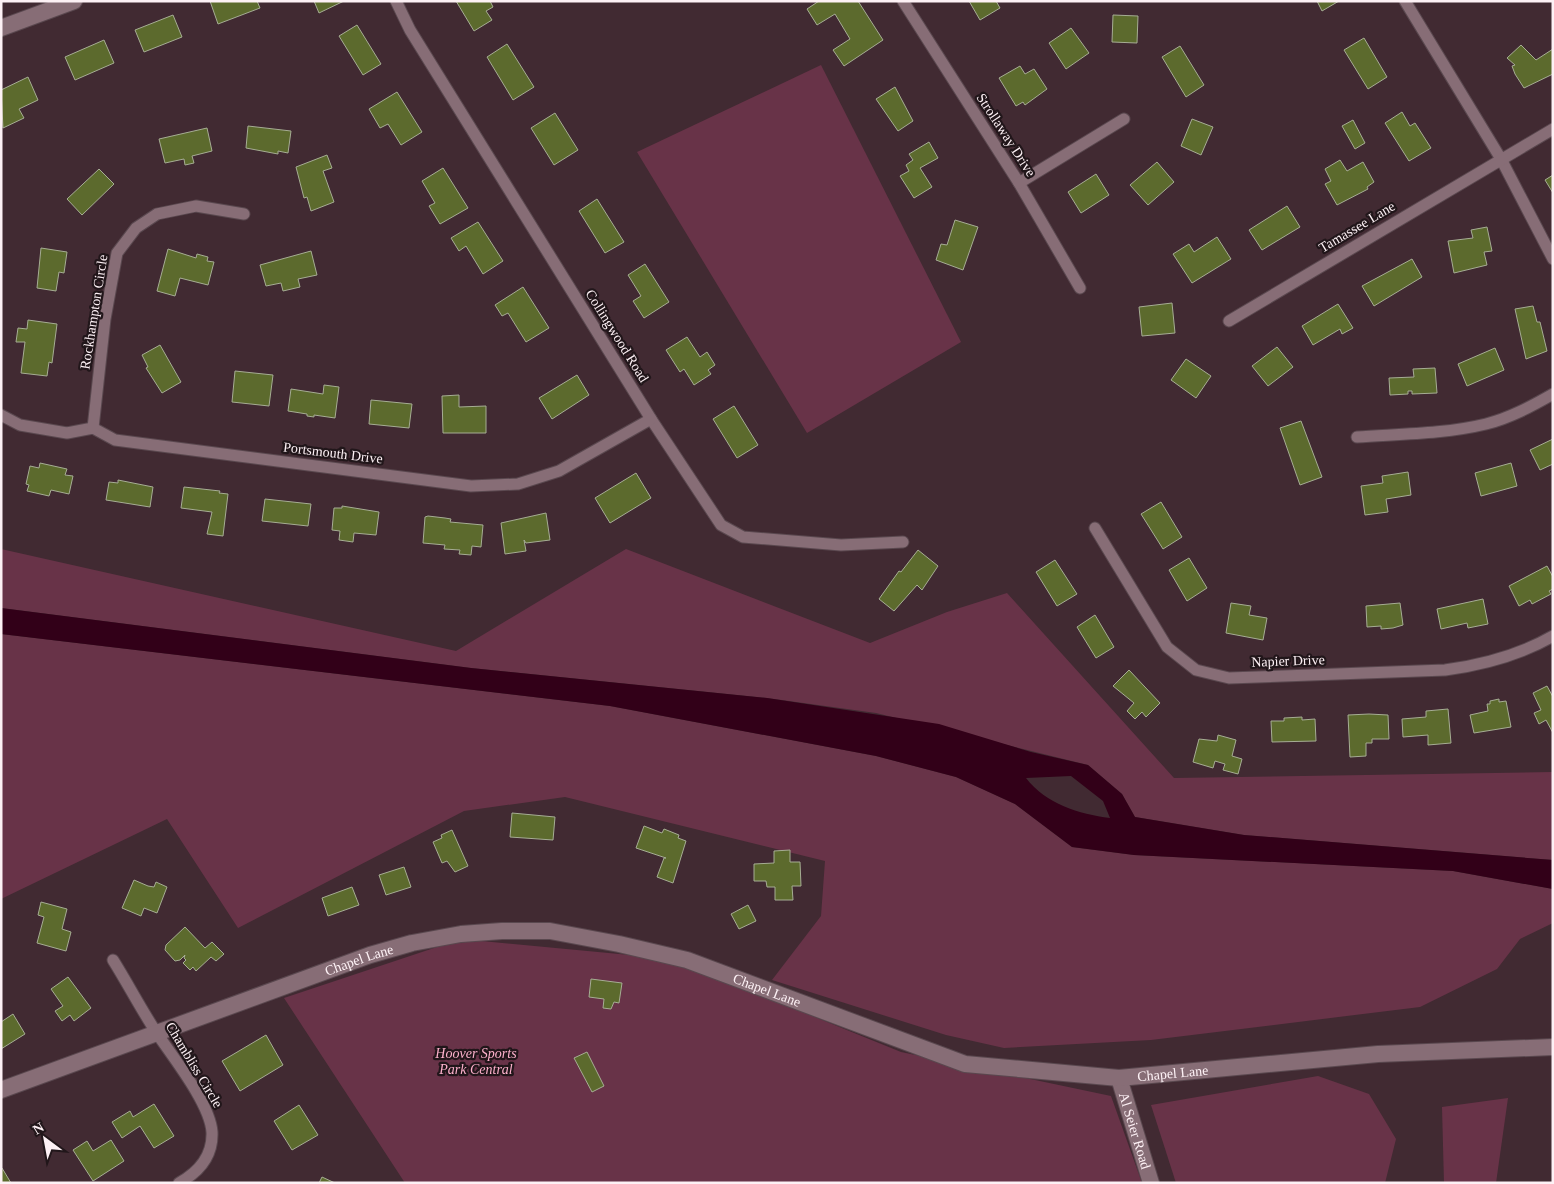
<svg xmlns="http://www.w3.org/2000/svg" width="1554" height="1184" viewBox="0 0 1554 1184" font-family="'Times New Roman',serif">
	<rect width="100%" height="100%" fill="#412a32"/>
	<g fill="#683348">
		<polygon points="821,65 961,342 807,433 637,152"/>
		<polygon points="1,549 456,651 626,549 870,643 947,612 1007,593 1174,778 1553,772 1553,860 1244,835 1135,817 1122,794 1088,765 876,713 767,698 471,668 1,608"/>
		<polygon points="1,634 610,706 876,756 956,777 1015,804 1072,847 1134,855 1453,871 1553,889 1553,923 1520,939 1497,969 1420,1007 1151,1040 1004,1048 946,1035 772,980 821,916 825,861 565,797 464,811 238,928 167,819 1,899"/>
		<polygon points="461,939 672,959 901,1052 1111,1096 1142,1183 405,1183 284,998"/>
		<polygon points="1318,1076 1369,1094 1396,1139 1385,1183 1176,1183 1151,1105"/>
		<polygon points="1508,1098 1496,1183 1444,1183 1442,1107"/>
	</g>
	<path fill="#320018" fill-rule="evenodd" d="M1,608L471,668L767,698L939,724L1031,752L1088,765L1122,794L1135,817L1244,835L1553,860V889L1453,871L1134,855L1072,847L1015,804L956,777L876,756L610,706L1,634ZM1071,776L1103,801L1110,818C1079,814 1046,804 1026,778Z"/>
	<g fill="#5c6a2d" stroke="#a6ad94">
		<polygon points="210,1 257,1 260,8 218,24"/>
		<polygon points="314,1 344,1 319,13"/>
		<polygon points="456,1 490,1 493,7 486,11 492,20 474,31"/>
		<polygon points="819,1 858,1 883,40 844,66 833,50 850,39 835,14 817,25 807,9"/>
		<polygon points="969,1 996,1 1000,8 980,20"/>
		<polygon points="1317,1 1339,1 1322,11"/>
		<polygon points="173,15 182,37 144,52 135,30"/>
		<polygon points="1113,15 1138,16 1137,43 1112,42"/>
		<polygon points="357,25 381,64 363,75 339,36"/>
		<polygon points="1071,28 1089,53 1066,69 1049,43"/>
		<polygon points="1364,38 1387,77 1368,89 1344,50"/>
		<polygon points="104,40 114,63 75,80 65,57"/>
		<polygon points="507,44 534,87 513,100 487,57"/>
		<polygon points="1521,45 1536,60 1553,49 1553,74 1524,88 1515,74 1512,66 1515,65 1507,58"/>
		<polygon points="1180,46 1204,85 1186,97 1162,57"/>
		<polygon points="1020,66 1025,74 1034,69 1047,89 1025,105 1023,102 1016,106 999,78"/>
		<polygon points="28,77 38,100 19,109 24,118 3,128 1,90"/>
		<polygon points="895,87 913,121 898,131 876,99"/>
		<polygon points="397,92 422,132 401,145 388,124 380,128 369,109"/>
		<polygon points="1402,112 1410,126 1415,123 1431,148 1409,161 1385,123"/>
		<polygon points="555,113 578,150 554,165 531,128"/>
		<polygon points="1192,119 1213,127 1201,155 1181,146"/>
		<polygon points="1353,120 1365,143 1355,149 1342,126"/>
		<polygon points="248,126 291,131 288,153 278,151 278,154 246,148"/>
		<polygon points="207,128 212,151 192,156 194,163 185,165 184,159 165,163 159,139"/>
		<polygon points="929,142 938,158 920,168 932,187 914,198 900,176 909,171 906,165 913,160 909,154"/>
		<polygon points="327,155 332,168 323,171 334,202 311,211 307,197 304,198 296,167"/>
		<polygon points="1340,160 1347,171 1363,162 1374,182 1367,187 1368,189 1337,205 1325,184 1331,181 1325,169"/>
		<polygon points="1157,162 1174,182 1148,205 1130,185"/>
		<polygon points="443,168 468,208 440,224 429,206 435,203 422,181"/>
		<polygon points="99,169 114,184 82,215 67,199"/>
		<polygon points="1096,174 1109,195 1081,213 1068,192"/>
		<polygon points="1553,175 1553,193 1545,180"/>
		<polygon points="597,199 624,242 605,253 579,211"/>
		<polygon points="1287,206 1300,227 1262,250 1249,230"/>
		<polygon points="955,220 978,227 963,270 936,260 941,244 947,245"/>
		<polygon points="478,222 503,261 483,274 466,246 459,251 451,238"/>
		<polygon points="1487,227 1492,251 1484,252 1487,265 1454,273 1448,241 1473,238 1471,230"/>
		<polygon points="1217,237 1231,259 1192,283 1173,254 1189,244 1194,252"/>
		<polygon points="41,248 67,252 64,273 59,272 56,291 37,288"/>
		<polygon points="168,249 196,258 197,254 208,257 207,261 214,262 208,285 180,278 175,296 157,291"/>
		<polygon points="311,251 317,275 298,279 300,287 283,291 281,283 266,286 260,265"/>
		<polygon points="1412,259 1422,277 1374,306 1362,286"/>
		<polygon points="645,264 669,302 644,318 633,301 641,296 628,275"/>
		<polygon points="523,287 549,328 526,342 508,313 502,316 495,305"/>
		<polygon points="1172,303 1175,333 1142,336 1139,307"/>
		<polygon points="1338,304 1353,328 1342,334 1340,329 1313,345 1302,326"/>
		<polygon points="1533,306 1537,322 1540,322 1547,351 1526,359 1515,309"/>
		<polygon points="28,320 57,324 52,363 49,362 47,376 21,373 25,342 16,342 18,328 27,329"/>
		<polygon points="687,337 700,357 707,352 715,365 708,370 711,374 694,385 684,369 680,372 666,350"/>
		<polygon points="160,345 181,382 162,393 146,368 148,367 142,355"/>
		<polygon points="1277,347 1293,367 1268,386 1252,366"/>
		<polygon points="1495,348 1504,370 1467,386 1458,364"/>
		<polygon points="1186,359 1211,376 1196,398 1171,380"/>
		<polygon points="1435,368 1437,393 1412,394 1412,391 1408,391 1408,394 1390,395 1389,378 1414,377 1413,369"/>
		<polygon points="235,371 273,375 269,406 232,402"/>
		<polygon points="577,375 589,395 552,419 539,398"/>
		<polygon points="324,385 339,387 335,418 314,415 314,417 307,416 307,414 288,411 291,389 323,394"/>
		<polygon points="459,395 459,407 486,406 486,433 443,433 442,396"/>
		<polygon points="371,400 412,404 409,428 369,424"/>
		<polygon points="734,406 758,445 737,458 713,419"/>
		<polygon points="1301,421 1322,477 1300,485 1280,428"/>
		<polygon points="1553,439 1553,464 1540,470 1530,450"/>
		<polygon points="40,463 67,469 65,475 73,476 69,494 51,490 49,496 27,491 29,485 26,484 30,466 39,468"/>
		<polygon points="1511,463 1517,486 1481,496 1475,473"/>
		<polygon points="1408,472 1411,495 1386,499 1388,512 1365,515 1361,486 1383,483 1382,476"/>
		<polygon points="636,473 651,498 610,523 595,498"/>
		<polygon points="118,480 153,487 150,507 106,500 109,482 118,483"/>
		<polygon points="184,487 220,491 219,493 228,494 223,536 207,534 212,512 181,508"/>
		<polygon points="265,499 311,504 308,526 262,521"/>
		<polygon points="1161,502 1182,537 1163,549 1141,514"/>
		<polygon points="342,506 379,512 376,535 354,533 353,542 339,540 340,531 332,530 334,508 342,508"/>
		<polygon points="546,513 550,540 526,543 524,540 526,551 505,554 501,523"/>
		<polygon points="428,516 445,518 451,519 450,522 483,525 481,547 472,546 471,555 459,554 460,550 444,549 445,545 423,543 425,517"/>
		<polygon points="918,550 938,566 922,590 917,585 894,611 879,599 899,571 901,572"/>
		<polygon points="1189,558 1207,588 1187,601 1169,570"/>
		<polygon points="1055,560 1077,594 1057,606 1036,572"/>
		<polygon points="1547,566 1553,577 1553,589 1549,591 1551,594 1532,604 1530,600 1519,606 1509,586"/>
		<polygon points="1483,599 1488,624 1468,628 1467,623 1441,629 1437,609"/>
		<polygon points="1231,603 1251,606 1249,615 1267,618 1263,640 1226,633"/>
		<polygon points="1400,603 1403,625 1393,628 1381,629 1381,626 1367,627 1366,606"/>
		<polygon points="1095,615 1114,647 1096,658 1077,627"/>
		<polygon points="1129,670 1160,703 1146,717 1142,712 1135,719 1127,711 1134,703 1113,686"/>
		<polygon points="1547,686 1553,697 1553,733 1546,720 1539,724 1534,713 1541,710 1533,693"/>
		<polygon points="1499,699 1499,702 1506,701 1511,727 1474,733 1470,715 1488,711 1487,704 1490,704 1490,701"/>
		<polygon points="1448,709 1451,743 1428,745 1428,735 1403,737 1402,719 1426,717 1426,711"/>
		<polygon points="1369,714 1388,715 1389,739 1372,739 1372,743 1366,743 1366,756 1350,757 1348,715"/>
		<polygon points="1302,717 1302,720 1315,719 1316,741 1272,742 1271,721 1284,721 1284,718"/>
		<polygon points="1218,735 1236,740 1232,756 1242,759 1238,774 1223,770 1225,764 1215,761 1213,768 1193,762 1199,739 1217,741"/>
		<polygon points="512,813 555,817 553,840 510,837"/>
		<polygon points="644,826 662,833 664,829 679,835 678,838 686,841 673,883 657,877 664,858 666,858 636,848"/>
		<polygon points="452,830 468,866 455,872 447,861 442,863 433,842 442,838 441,835"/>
		<polygon points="790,850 790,862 800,862 801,886 792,886 793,900 775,900 775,887 767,887 766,881 754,881 754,864 774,863 774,851"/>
		<polygon points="404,867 411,887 386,895 379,875"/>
		<polygon points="134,880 148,886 154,887 156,882 167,887 157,913 144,908 141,916 122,908"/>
		<polygon points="352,887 359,905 328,916 322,898"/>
		<polygon points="41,902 67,909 62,929 71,932 66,951 37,943 44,917 38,915"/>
		<polygon points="748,905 756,921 739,929 731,914"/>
		<polygon points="185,927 205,948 212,942 224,954 216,961 211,957 196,971 193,967 190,970 183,963 186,960 184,958 185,955 180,960 175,961 165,950 166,945"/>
		<polygon points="68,977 91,1008 74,1021 70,1015 62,1021 55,1011 63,1006 51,989"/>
		<polygon points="591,979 622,983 619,1003 614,1002 611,1009 603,1008 604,999 589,997"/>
		<polygon points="13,1014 25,1034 1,1049 1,1022"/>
		<polygon points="266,1035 283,1065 240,1091 222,1061"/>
		<polygon points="587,1052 604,1086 592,1092 574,1058"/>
		<polygon points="154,1104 174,1136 154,1148 140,1126 122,1138 112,1122 130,1111 133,1117"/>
		<polygon points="299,1105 318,1135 292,1150 274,1121"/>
		<polygon points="111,1140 124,1161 93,1181 73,1150 87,1141 93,1151"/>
		<polygon points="1,1168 2,1168 11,1183 1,1183"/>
		<polygon points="322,1177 335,1183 319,1183"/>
	</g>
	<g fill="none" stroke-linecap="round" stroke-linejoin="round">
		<defs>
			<g id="street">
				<polyline points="396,1 410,30 651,419 721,525 743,537 841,545 903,542"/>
				<polyline points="903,1 1019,183 1080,288"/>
				<polyline points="1405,1 1501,159 1553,259"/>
				<polyline points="1019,183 1124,119"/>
				<polyline points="1229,321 1553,129"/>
				<polyline points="1,415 20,425 67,433 93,428 115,440 471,486 518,484 559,471 651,419"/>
				<polyline points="93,428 105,319 117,253 136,228 157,214 196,206 244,214"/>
				<path d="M1357,437C1400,434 1445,434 1486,424C1510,418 1532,406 1553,394"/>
				<path d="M1095,528L1167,647L1196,670L1229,678L1445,670C1482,665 1520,655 1553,636"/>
				<path d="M113,960C128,984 141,1009 156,1032C172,1056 210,1103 212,1132C213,1156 199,1172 179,1183"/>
			</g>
			<g id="secondary">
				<polyline points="1,28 74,1"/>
				<path id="s1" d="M1119,1078L1151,1183"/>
				<path id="s2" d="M1,1090L370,955L412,943L461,934L502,931H550L619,944L687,960L965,1064L1119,1078L1378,1054L1553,1047"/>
			</g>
		</defs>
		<use href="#street" stroke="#5a484f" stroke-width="13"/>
		<use href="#secondary" stroke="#5a484f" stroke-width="18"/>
		<use href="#street" stroke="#876d76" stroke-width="11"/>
		<use href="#secondary" stroke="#876d76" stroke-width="16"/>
	</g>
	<g text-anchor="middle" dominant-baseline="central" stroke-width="4.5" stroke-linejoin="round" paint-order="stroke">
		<g font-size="14" fill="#fdf1f5" stroke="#21161a">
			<text transform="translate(1006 135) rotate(57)">Strollaway Drive</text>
			<text transform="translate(1357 227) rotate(-31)">Tamassee Lane</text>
			<text transform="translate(94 312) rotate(-81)">Rockhampton Circle</text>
			<text transform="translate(617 336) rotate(58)">Collingwood Road</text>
			<text transform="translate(333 453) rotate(7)">Portsmouth Drive</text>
			<text transform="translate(1288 661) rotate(-2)">Napier Drive</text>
			<text stroke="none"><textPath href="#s2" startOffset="381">Chapel Lane</textPath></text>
			<text stroke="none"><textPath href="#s2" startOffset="801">Chapel Lane</textPath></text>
			<text transform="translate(194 1065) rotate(59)">Chambliss Circle</text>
			<text stroke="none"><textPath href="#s2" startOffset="1221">Chapel Lane</textPath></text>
			<text stroke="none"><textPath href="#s1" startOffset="55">Al Seier Road</textPath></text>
		</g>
		<g font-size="14" font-style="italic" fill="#fdb1cc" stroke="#21161a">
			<text x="476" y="1053">Hoover Sports<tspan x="476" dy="16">Park Central</tspan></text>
		</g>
	</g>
	<rect width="1554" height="1184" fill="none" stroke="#fdf1f5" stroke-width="5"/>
	<g transform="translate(45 1139) rotate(328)" stroke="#21161a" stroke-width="4" paint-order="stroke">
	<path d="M0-4L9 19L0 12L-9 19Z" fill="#fdf1f5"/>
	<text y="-8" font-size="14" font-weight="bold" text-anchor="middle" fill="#fdf1f5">N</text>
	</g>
</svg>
